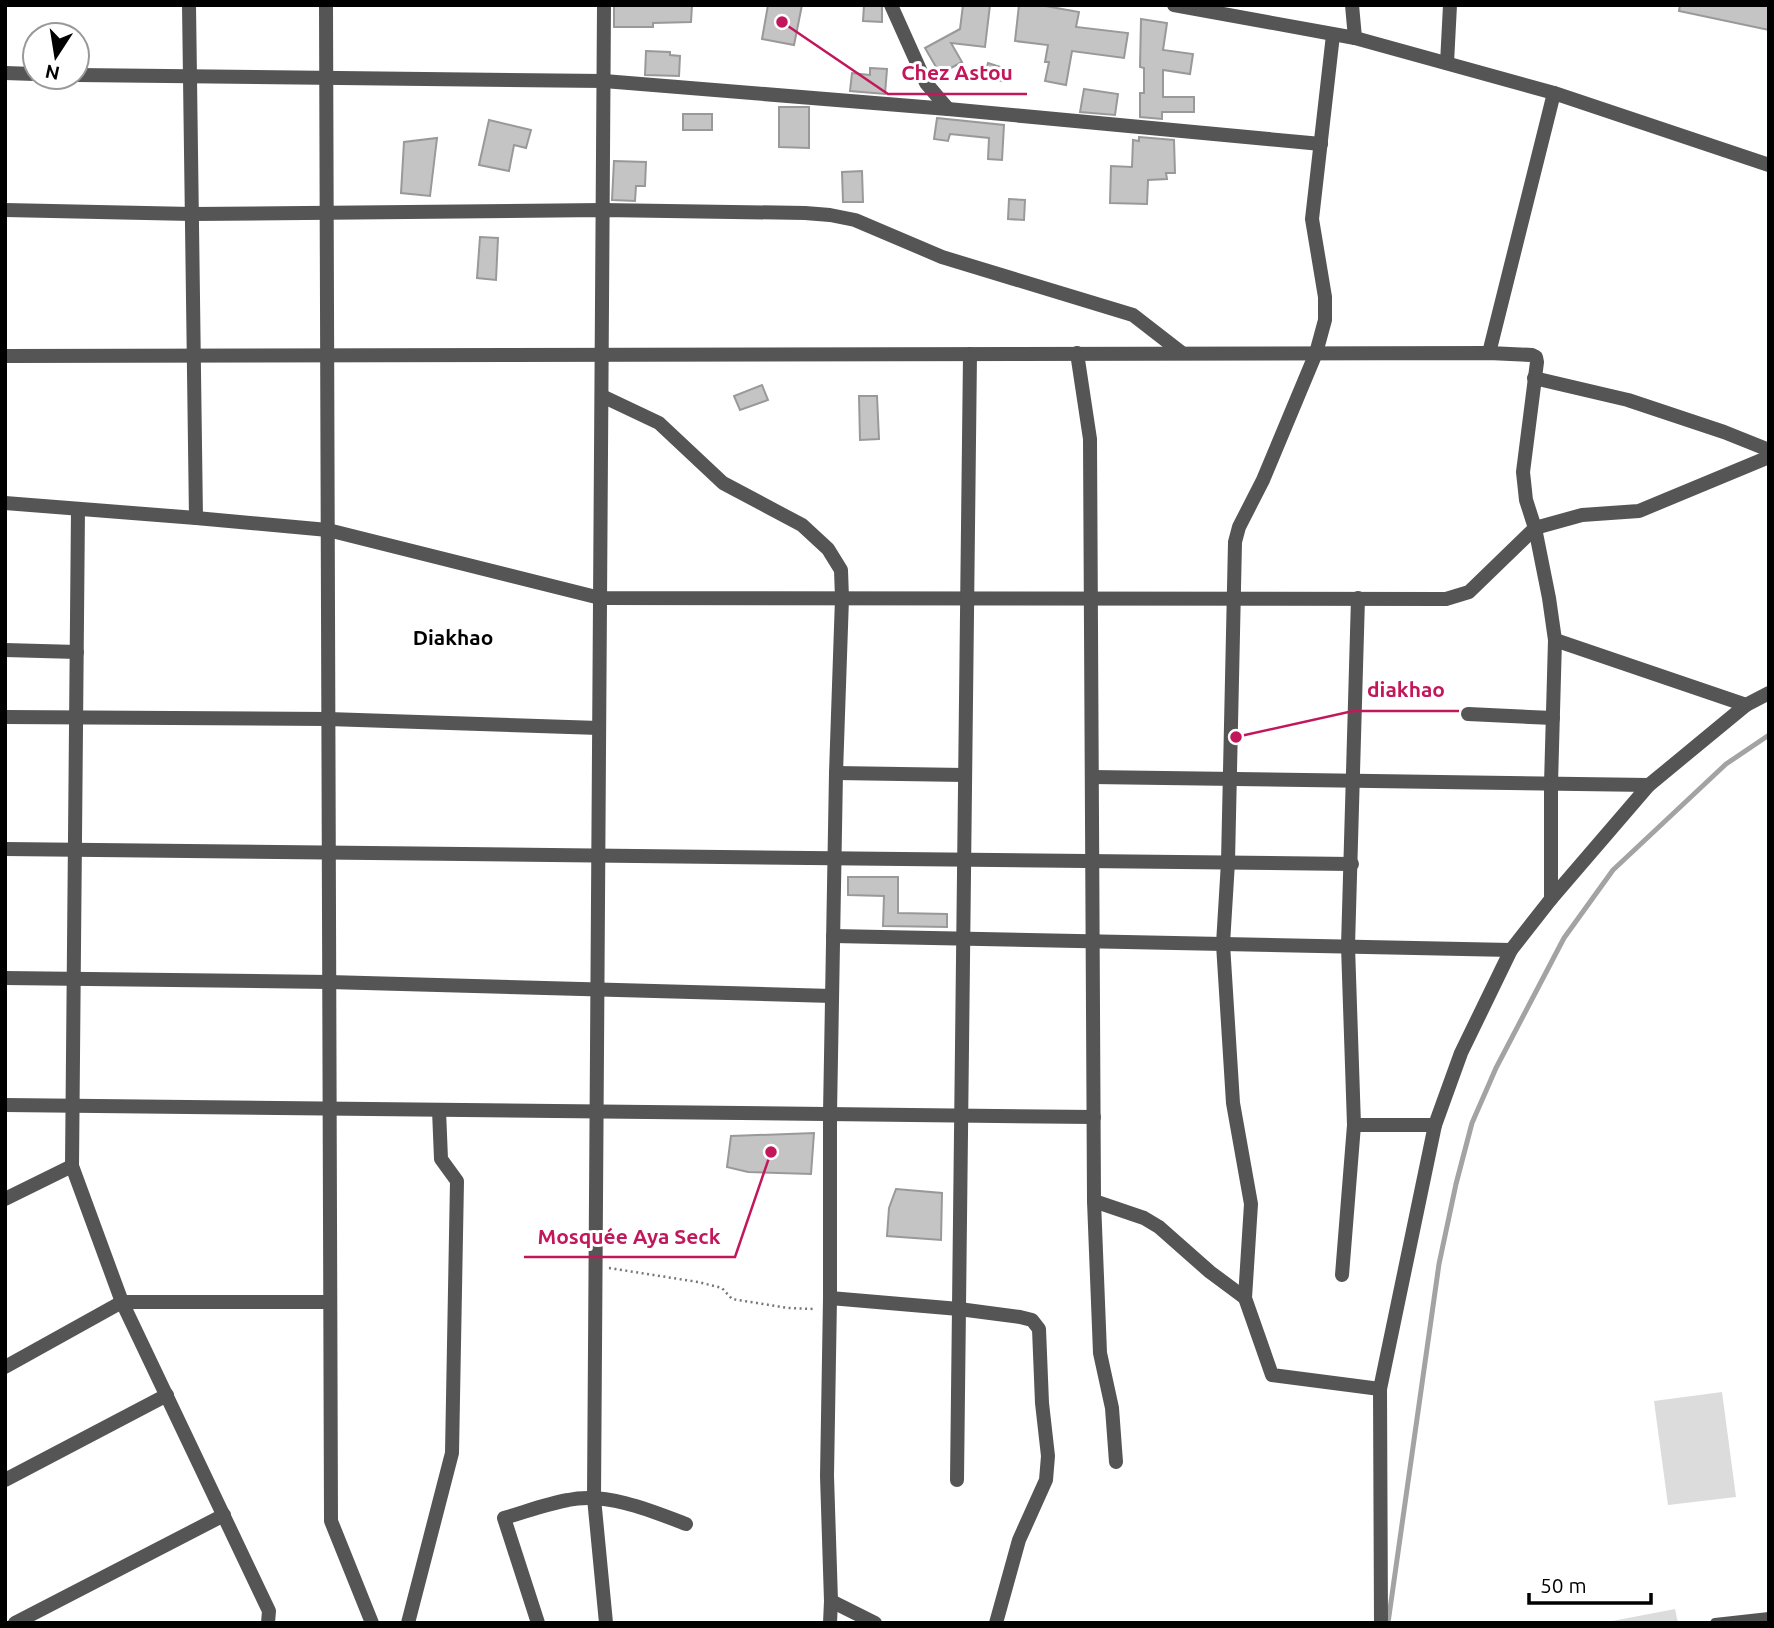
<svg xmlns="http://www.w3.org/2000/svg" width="1774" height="1628" viewBox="0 0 1774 1628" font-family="Ubuntu,sans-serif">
	<rect width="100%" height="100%" fill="#fff"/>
	<g fill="#dcdcdc">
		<polygon points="1722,1392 1736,1497 1668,1505 1654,1401"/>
		<polygon points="1675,1609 1678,1623 1602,1623"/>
	</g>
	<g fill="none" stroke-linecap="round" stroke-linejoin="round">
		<polyline stroke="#a3a3a3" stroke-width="5" points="1388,1623 1439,1264 1456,1184 1472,1123 1496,1068 1564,938 1613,870 1726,764 1769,735"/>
	</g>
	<g fill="#c4c4c4" stroke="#999" stroke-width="2">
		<polygon points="614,5 692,5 691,22 653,23 653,27 614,27"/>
		<polygon points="768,5 802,5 794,45 762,39"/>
		<polygon points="864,5 882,5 882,22 863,21"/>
		<polygon points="963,5 990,5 985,47 951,43 962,62 940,74 925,48 960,29"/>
		<polygon points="1019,5 1040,5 1079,12 1076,27 1128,33 1124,58 1072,51 1066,85 1045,81 1049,62 1045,62 1048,45 1015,41"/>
		<polygon points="1680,5 1769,5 1769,30 1679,11"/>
		<polygon points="1141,19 1167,23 1163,50 1193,54 1190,74 1163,70 1163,97 1194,97 1194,112 1162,112 1162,119 1140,117 1140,93 1144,93 1144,68 1140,67"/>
		<polygon points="646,51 670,52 670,55 680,56 679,76 645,75"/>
		<polygon points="988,63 1006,69 1002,81 984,76"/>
		<polygon points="870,68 887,69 885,94 850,91 852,73 870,75"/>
		<polygon points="1084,89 1118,94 1115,115 1080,112"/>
		<polygon points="779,107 809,107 809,148 779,147"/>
		<rect x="683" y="114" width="29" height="16"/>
		<polygon points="937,118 1004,125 1002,160 988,159 989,138 950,134 948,141 934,139"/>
		<polygon points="489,120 531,130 526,148 514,145 509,171 479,165"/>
		<polygon points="1139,137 1174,140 1175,173 1166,173 1167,179 1148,180 1147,204 1110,203 1111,166 1132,167 1133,140 1139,141"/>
		<polygon points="437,138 430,196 401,193 404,142"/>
		<polygon points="614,161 646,162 645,186 636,186 635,201 612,200"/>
		<polygon points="862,171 863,202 843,202 842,172"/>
		<polygon points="1009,199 1025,200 1024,220 1008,219"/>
		<polygon points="480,237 498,238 496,280 477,278"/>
		<polygon points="762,385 768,400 740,410 734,396"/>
		<polygon points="859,396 877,396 879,439 860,440"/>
		<polygon points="848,877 898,877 898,913 947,914 947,927 883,926 884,896 848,895"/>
		<polygon points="814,1133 811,1174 748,1172 727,1167 731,1136"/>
		<polygon points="896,1189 942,1193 941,1240 887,1236 889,1208"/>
	</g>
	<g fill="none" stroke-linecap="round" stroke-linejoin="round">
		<polyline stroke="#777" stroke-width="2.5" stroke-dasharray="2 3.5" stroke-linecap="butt" points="609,1268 698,1282 722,1288 732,1299 788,1308 815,1309"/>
		<polyline stroke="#555" stroke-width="10" points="1715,1623 1769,1617"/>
		<g stroke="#555" stroke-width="14">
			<polyline points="189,5 196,518"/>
			<polyline points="326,5 331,1521 372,1623"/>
			<polyline points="604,5 594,1498 606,1623"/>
			<polyline points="891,5 926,83 948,109"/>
			<polyline points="1352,5 1355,38"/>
			<polyline points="1333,35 1312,219 1325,297 1325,320 1316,353 1263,480 1239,527 1235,542 1228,862 1223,944 1233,1103 1251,1204 1245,1298 1272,1375 1380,1389"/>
			<polyline points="1447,63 1450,5"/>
			<polyline points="5,73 35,74"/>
			<polyline points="77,75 604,81 948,109 1321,144"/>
			<polyline points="5,210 192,214 603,210 805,213 830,215 855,220 942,257 1133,315 1182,353"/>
			<polyline points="1077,353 1090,439 1094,1201 1100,1353 1112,1408 1116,1462"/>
			<polyline points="1489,353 1554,93"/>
			<polyline points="5,356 1489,353 1532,355 1536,357 1537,362 1523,472 1526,500 1535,528 1549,598 1555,640 1551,784 1551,899"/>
			<polyline points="1534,378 1628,400 1724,432 1769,450"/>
			<polyline points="602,396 659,423 723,483 802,525 828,549 841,570 842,598 836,773 830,1114 830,1298 827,1476 831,1601 830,1623"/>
			<polyline points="5,503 196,518 328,530 600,598 1446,599 1469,592 1535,528 1582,515 1639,511 1769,457"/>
			<polyline points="78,509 72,1166 122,1302 269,1611 268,1623"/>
			<polyline points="1555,640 1746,705 1769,693"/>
			<polyline points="5,650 77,652"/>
			<polyline points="1468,714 1553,718"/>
			<polyline points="5,717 328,719 599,728"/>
			<polyline points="836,773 965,775"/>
			<polyline points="1092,777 1649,785"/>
			<polyline points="833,936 1511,950"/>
			<polyline points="5,978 329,982 832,996"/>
			<polyline points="5,1105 1094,1117"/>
			<polyline points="1354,1125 1435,1125"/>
			<polyline points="5,1199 72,1166"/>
			<polyline points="1094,1201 1144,1218 1159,1227 1210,1272 1245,1298"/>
			<polyline points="1342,1275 1354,1125 1348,946 1358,598"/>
			<polyline points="830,1298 959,1309 1020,1317 1032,1320 1039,1329 1042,1403 1048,1456 1046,1480 1019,1540 996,1623"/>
			<polyline points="5,1367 122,1302 330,1302"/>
			<polyline points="5,1480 167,1395"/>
			<polyline points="957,1480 970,354"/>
			<polyline points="831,1601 875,1623"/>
			<polyline points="15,1623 224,1515"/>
			<polyline points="408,1623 452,1453 457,1181 441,1159 439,1110"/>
			<path d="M538,1623L504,1518C525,1512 546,1504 568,1500C606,1492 650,1510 686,1524"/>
			<polyline points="1381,1623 1380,1389 1435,1125 1461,1053 1511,950 1551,899 1649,785 1746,705"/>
		</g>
		<g stroke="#555" stroke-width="14">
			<polyline points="1174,5 1355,38 1554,93 1769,165"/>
			<polyline points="5,849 1352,864"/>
		</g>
	</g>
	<g text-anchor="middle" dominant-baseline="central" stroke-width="6" stroke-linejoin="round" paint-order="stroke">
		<g font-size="21" font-weight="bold" fill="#000" stroke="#fff">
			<text x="453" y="637">Diakhao</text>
		</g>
	</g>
	<path fill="none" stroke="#c2185b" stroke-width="2.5" d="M782 22L888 94H1027M1236 737L1353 711H1459M771 1152L735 1257H524"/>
	<g fill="#c2185b" stroke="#fff" stroke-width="2.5">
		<circle cx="782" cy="22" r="7"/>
		<circle cx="1236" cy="737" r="7"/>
		<circle cx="771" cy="1152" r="7"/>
	</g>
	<g font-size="21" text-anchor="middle" font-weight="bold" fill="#c2185b" stroke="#fff" stroke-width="6" stroke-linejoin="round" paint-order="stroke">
		<text x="957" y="80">Chez Astou</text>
		<text x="1406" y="697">diakhao</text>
		<text x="629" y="1244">Mosquée Aya Seck</text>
	</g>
	<rect width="1774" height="1628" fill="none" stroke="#000000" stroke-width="14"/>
	<g transform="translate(56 56) rotate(192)"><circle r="33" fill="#ffffff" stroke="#999999" stroke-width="2"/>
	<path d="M0-5L12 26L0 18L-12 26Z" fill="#000000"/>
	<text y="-10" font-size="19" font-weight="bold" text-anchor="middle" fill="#000000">N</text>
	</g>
	<path d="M1529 1593v10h122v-10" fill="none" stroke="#000000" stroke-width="3.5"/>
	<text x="1540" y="1593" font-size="21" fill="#000000" stroke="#ffffff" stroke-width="5" paint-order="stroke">50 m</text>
</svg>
